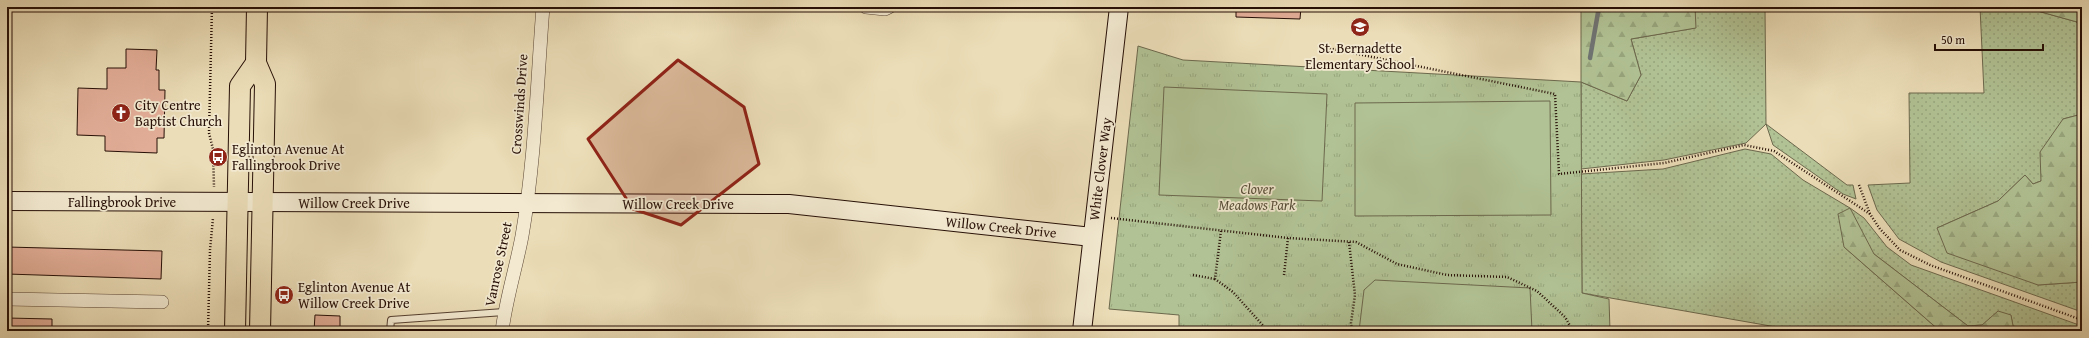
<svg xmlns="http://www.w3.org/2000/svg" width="2089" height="338" viewBox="0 0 2089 338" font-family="'Gentium Book Plus',serif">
	<defs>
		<pattern id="grass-dots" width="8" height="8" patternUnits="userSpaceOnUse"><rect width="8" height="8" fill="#b1c294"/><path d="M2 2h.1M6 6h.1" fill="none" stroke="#98a67e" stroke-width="1.8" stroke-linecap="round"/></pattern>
		<pattern id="forest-firs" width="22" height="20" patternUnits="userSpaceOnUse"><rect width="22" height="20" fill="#b1c294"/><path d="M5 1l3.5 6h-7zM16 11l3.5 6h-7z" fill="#98a67e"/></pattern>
		<pattern id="park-tufts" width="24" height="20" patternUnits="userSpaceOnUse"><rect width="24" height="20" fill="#b1c294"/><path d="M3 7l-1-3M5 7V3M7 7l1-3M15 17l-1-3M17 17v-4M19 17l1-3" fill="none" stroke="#98a67e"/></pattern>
	</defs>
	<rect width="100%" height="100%" fill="#ebddb7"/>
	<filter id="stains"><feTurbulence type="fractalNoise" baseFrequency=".005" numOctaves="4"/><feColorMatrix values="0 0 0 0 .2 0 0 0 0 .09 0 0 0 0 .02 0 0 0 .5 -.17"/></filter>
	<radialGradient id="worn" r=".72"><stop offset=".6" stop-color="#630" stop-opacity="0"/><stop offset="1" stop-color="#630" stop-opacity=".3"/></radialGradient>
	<g fill="url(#grass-dots)" stroke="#6c684d">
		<polygon points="1695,7 1765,7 1766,124 1847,185 1853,185 1856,199 1843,194 1773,145 1766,124 1746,143 1664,160 1581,169 1581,82 1627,101 1641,75 1631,39 1695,28"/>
		<polygon points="1980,7 2030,7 2031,9 2077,22 2082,30 2082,114 2063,119 2041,181 2033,184 2025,175 1998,201 1937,228 2038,285 2082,282 2082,312 1941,262 1899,239 1877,210 1868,185 1910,183 1909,93 1984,93"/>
		<polygon points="1745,149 1771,154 1803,180 1850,208 1864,218 1887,247 1911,265 2079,325 2082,326 2082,331 2014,331 2011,316 1982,325 1968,326 1874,254 1844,247 1940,331 1799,331 1582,293 1581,174 1663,169"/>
	</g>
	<g fill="url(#forest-firs)" stroke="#6c684d">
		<polygon points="1581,7 1695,7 1696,28 1631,39 1641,75 1627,101 1581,82"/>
		<polygon points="2030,7 2082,7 2082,30 2077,22 2030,9"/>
		<polygon points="2082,114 2082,282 2038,285 1947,253 1937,228 1998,201 2025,175 2033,184 2041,181 2040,152 2063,119"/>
		<polygon points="1850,208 1874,254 1968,326 1982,325 1998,311 2011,315 2014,331 1940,331 1844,247 1838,214"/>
	</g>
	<polygon fill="url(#park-tufts)" stroke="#6c684d" points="1138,46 1183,60 1581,82 1582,293 1609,299 1610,331 1179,331 1179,315 1109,309"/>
	<g fill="#b1c294" stroke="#6c684d">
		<polygon points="1164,87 1327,94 1322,201 1159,195"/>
		<polygon points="1550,101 1551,215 1355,216 1355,103"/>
		<polygon points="1375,280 1530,288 1532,331 1359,331 1364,290"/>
	</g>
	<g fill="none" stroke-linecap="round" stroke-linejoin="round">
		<polyline stroke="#6f7473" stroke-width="4.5" points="1590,58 1599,7"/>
	</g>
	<g fill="#e2ad97" stroke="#260f06">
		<polygon points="1236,7 1301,7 1300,19 1236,17"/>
		<polygon points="126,49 157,50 156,70 159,70 159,90 165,90 164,138 157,138 157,153 105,151 105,136 77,135 78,88 107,89 107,68 126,68"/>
		<polygon points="7,247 162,251 161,279 7,274"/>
		<polygon points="315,315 340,316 340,331 314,331"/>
		<polygon points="7,318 52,319 52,331 7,331"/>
	</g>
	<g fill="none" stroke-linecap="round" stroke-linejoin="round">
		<defs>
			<polyline id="lane" points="390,331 391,320 504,312"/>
			<g id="street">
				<polyline points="866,7 885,9 889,7"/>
				<polyline points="7,299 162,302"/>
				<path d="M502,331C506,299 516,268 522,236C535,161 537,83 543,7"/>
			</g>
			<g id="secondary">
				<polyline points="7,201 789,204 1092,237"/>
				<polyline points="1082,331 1119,7"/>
			</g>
			<g id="primary">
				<polyline points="257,7 256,63 265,84 260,331"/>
				<polyline points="235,331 240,86 256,63"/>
			</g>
		</defs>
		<use href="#lane" stroke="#574232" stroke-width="8"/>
		<use href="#street" stroke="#574232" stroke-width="14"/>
		<use href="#secondary" stroke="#260f06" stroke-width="20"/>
		<use href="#primary" stroke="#260f06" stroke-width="22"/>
		<g stroke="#260f06" stroke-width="2.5" stroke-dasharray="1 2" stroke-linecap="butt">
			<polyline points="212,7 209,133 213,149 214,187"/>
			<polyline points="1318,46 1555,94 1559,174 1664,163 1744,145 1774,151 1870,214"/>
			<polyline points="1859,185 1870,214 1880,229 1900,250 1930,265 2082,320"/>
			<polyline points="1111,218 1288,238 1356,242 1397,264 1447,275 1507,277 1537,291 1565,317 1573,331"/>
			<polyline points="1221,231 1215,279 1233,292 1268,331"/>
			<polyline points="1349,242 1355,295 1351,323 1352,331"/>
			<polyline points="1193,275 1215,279"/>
			<polyline points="1284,275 1288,238"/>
			<polyline points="208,331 210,250 213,218"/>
		</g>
		<use href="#lane" stroke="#f2e9d0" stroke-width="6"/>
		<use href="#street" stroke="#f2e9d0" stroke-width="13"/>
		<use href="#secondary" stroke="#f2e9d0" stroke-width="18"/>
		<use href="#primary" stroke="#ebddb7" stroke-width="20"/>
	</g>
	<path fill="#8f2418" fill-opacity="0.2" stroke="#8f2418" stroke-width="3" stroke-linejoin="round" d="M678,60L744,107L759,164L681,225L633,209L588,139Z"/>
	<defs>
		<symbol id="school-disc" viewBox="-11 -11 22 22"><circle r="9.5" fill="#8f2418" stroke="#f2e9d0"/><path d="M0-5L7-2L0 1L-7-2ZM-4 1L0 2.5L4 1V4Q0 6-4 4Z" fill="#fff"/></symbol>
		<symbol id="church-disc" viewBox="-11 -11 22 22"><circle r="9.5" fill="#8f2418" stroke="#f2e9d0"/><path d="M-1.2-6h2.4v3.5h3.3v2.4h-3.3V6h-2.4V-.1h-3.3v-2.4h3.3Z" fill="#fff"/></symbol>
		<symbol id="bus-disc" viewBox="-11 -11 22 22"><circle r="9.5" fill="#8f2418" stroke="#f2e9d0"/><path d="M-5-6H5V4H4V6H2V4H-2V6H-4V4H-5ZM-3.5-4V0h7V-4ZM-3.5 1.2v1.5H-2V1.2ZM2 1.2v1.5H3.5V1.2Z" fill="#fff"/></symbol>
	</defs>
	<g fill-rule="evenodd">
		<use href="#school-disc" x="1349" y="16" width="22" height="22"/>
		<use href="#church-disc" x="110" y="102" width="22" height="22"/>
		<use href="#bus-disc" x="207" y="146" width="22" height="22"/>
		<use href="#bus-disc" x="273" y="284" width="22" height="22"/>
	</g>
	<g text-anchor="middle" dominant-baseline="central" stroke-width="3.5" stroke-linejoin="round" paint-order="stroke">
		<g font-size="14" fill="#260f06" stroke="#f2e9d0" text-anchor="start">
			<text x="1360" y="48" text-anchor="middle">St. Bernadette<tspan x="1360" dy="16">Elementary School</tspan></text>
			<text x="135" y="105">City Centre<tspan x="135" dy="16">Baptist Church</tspan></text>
			<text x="232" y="149">Eglinton Avenue At<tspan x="232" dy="16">Fallingbrook Drive</tspan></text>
			<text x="298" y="287">Eglinton Avenue At<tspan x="298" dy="16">Willow Creek Drive</tspan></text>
		</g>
		<g font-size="14" fill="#260f06" stroke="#f2e9d0">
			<text transform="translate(519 104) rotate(-86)">Crosswinds Drive</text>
			<text transform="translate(1100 169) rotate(-83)">White Clover Way</text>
			<text x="122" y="202">Fallingbrook Drive</text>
			<text x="354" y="203">Willow Creek Drive</text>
			<text x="678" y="204">Willow Creek Drive</text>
			<text transform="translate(1001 227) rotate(6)">Willow Creek Drive</text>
			<text transform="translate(498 264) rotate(-78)">Vanrose Street</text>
		</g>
		<g font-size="14" font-style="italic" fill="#574e38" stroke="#f2e9d0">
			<text x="1257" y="189">Clover<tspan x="1257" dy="16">Meadows Park</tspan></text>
		</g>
	</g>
	<rect width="2089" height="338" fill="none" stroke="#ebddb7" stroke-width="24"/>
	<rect x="8" y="8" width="2073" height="322" fill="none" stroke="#260f06" stroke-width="2"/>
	<rect x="12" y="12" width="2065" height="314" fill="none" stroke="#260f06"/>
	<path d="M1935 44v6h108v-6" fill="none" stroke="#260f06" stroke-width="2"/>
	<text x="1941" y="44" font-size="12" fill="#260f06" stroke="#f2e9d0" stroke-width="3" paint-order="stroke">50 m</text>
	<rect width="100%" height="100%" filter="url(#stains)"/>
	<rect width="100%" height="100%" fill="url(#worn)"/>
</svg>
